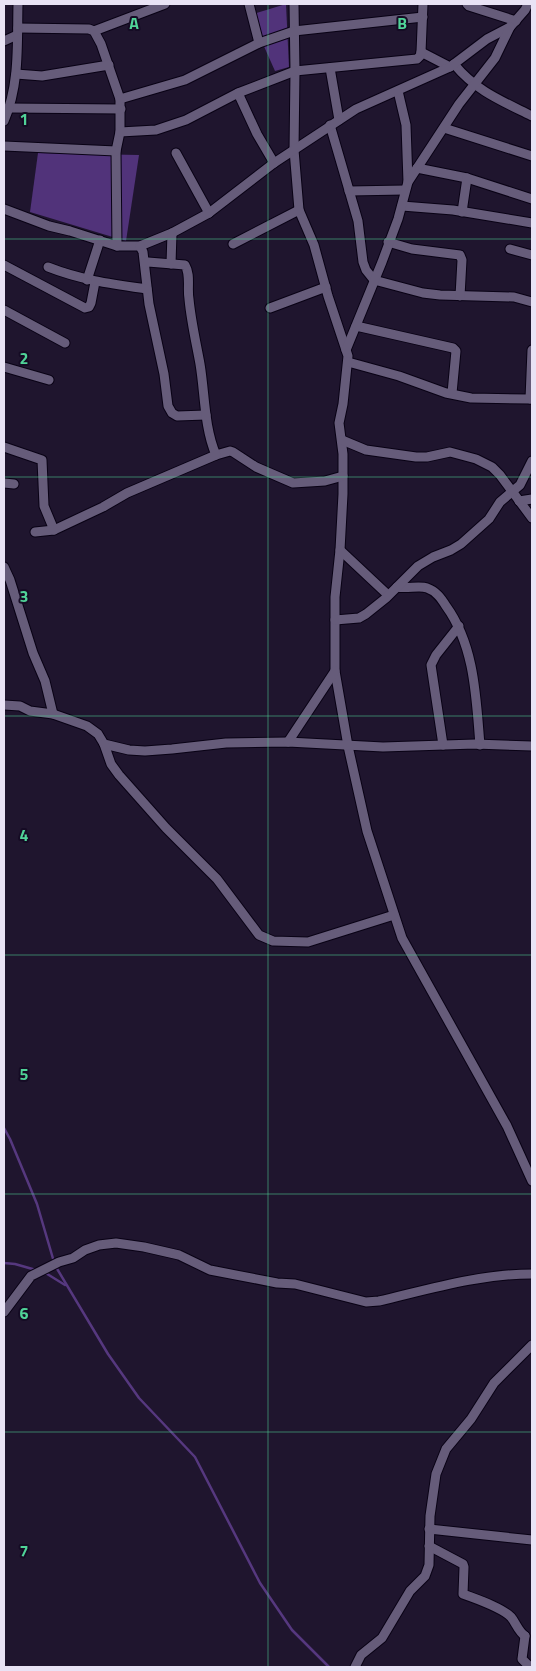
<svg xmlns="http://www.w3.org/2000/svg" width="536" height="1671" viewBox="0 0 536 1671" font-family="'Titillium Web',sans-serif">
	<rect width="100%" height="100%" fill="#1f152e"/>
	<g fill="#51337a">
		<polygon points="286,4 289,67 275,71 250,15"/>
		<polygon points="38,153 139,155 126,241 30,212"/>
	</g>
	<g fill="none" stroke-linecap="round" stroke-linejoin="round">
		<g stroke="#56387f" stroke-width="2.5">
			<polyline points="4,1128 10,1139 37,1204 54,1262"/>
			<polyline points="4,1263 15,1264 36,1270"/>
			<polyline points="56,1267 108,1354 139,1398 195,1457 260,1583 292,1630 329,1667"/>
			<polyline points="44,1272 65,1285"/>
		</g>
		<defs>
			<g id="minor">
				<polyline points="249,4 259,43"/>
				<polyline points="294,4 295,71 294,150 299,210 314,245 328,296 348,356 343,404 339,423 343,454 343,494 340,550 335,597 335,671 348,746 367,831 402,938 507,1126 532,1181"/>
				<polyline points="467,4 469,6 516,21"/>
				<polyline points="18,28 89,29 94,31 101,44 120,99 120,132 116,151 117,246"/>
				<polyline points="94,31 165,4"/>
				<polyline points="4,41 17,35"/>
				<polyline points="421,52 450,67"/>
				<path d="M454,64C476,91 502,101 532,116"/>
				<polyline points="330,68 339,120"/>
				<polyline points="16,74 42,76 109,65"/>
				<polyline points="398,91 406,125 408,182"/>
				<polyline points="238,93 257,134 274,163"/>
				<polyline points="120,99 185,80 259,43 294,31 423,17"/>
				<polyline points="9,108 121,109"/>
				<path d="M4,121C20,84 17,43 18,4"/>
				<polyline points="330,125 358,221 363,262 366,270 374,280 423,293 440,295 514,297 532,302"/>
				<polyline points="444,128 532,156"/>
				<polyline points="120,132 156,130 186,120 238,93 295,71 417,59 420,56 421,52 423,4"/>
				<polyline points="4,146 116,151"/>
				<polyline points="176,153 209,213"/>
				<polyline points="417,168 467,178 532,199"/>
				<polyline points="349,191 405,190"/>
				<polyline points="402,206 453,210 532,223"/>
				<polyline points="4,209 49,226 70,231 117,246 140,246 172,233 209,213 274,163 356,109 450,67 487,39 510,27 525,10 528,4"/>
				<polyline points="462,212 467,178"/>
				<polyline points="388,242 412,249 460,255 462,260 460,296"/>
				<polyline points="233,244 299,210"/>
				<polyline points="140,246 143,252 149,304 164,374 168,406 172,413 177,416 206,415"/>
				<polyline points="510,249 532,255"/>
				<polyline points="171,264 172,233"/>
				<polyline points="4,265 85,308 89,307 91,303 95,282"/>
				<path d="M48,267C81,280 112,284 147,289"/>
				<polyline points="87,280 100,240"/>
				<polyline points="270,308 326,287"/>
				<polyline points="4,310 65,343"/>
				<polyline points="356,326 453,348 456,351 452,393"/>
				<polyline points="346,350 382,262 398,219 408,182 459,104 495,58 510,27"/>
				<polyline points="532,350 530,399 532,399"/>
				<polyline points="348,362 399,376 446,393 471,398 530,399"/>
				<polyline points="4,367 49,380"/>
				<polyline points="342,440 366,450 416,457 427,457 450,452 476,459 492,467 500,475 532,518"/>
				<polyline points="4,447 42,460 44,506 54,530"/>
				<polyline points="216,455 230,451 233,452 256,467 293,483 325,481 343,476"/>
				<polyline points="4,483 14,484"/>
				<polyline points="519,501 532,499"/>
				<path d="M35,532L54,530L103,507L127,493L216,455C204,427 205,394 200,364C196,342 191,321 189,299C187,288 191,275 185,265L148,262L145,264"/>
				<polyline points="340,550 388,595"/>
				<polyline points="4,567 10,580 33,653 45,681 53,714"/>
				<path d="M397,587C407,589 420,585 427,588C436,591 441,598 446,606C475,646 476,698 480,745"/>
				<polyline points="335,620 359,618 366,614 386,598 418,566 433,557 451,550 461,544 489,519 500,502 520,485 532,461"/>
				<polyline points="4,705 20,706 30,711 53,714 87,726 98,734 104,744 129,750 145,751 172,749 226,743 288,742 383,747 475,744 532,746"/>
				<polyline points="288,742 335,671"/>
				<polyline points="104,744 111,764 119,775 166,828 217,879 259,935 273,941 308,942 394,915"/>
				<polyline points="443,745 431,665 436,655 459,626"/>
				<path d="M4,1312L31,1276L59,1262L73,1258L85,1250L99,1245L116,1243L144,1247L179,1255L210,1270L277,1283L295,1284L366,1302L379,1301C430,1289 479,1274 532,1274"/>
				<polyline points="429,1529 532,1540"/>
				<path d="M429,1546L463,1564L464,1567L463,1594C476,1599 501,1607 511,1617C516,1623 518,1631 525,1636"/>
				<polyline points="525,1636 522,1659 530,1667"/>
				<polyline points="355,1667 361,1655 382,1638 410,1591 425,1576 429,1565 430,1516 436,1474 446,1449 471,1419 494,1383 532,1345"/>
			</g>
		</defs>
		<use href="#minor" stroke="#090215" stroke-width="11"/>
		<use href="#minor" stroke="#665c7a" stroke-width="9"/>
	</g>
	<path fill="none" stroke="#50d398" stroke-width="1" stroke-opacity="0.55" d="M268,4V1667M4,239H532M4,477H532M4,716H532M4,955H532M4,1194H532M4,1432H532"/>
	<g font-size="16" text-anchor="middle" font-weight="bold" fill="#50d398" stroke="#150b24" stroke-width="4" stroke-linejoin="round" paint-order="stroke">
		<text x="134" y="29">A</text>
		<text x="402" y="29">B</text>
		<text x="24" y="125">1</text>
		<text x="24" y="364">2</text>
		<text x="24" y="602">3</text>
		<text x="24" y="841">4</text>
		<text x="24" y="1080">5</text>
		<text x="24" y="1319">6</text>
		<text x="24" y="1557">7</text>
	</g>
	<rect width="536" height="1671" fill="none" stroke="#e9e3f5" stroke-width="10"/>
</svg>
